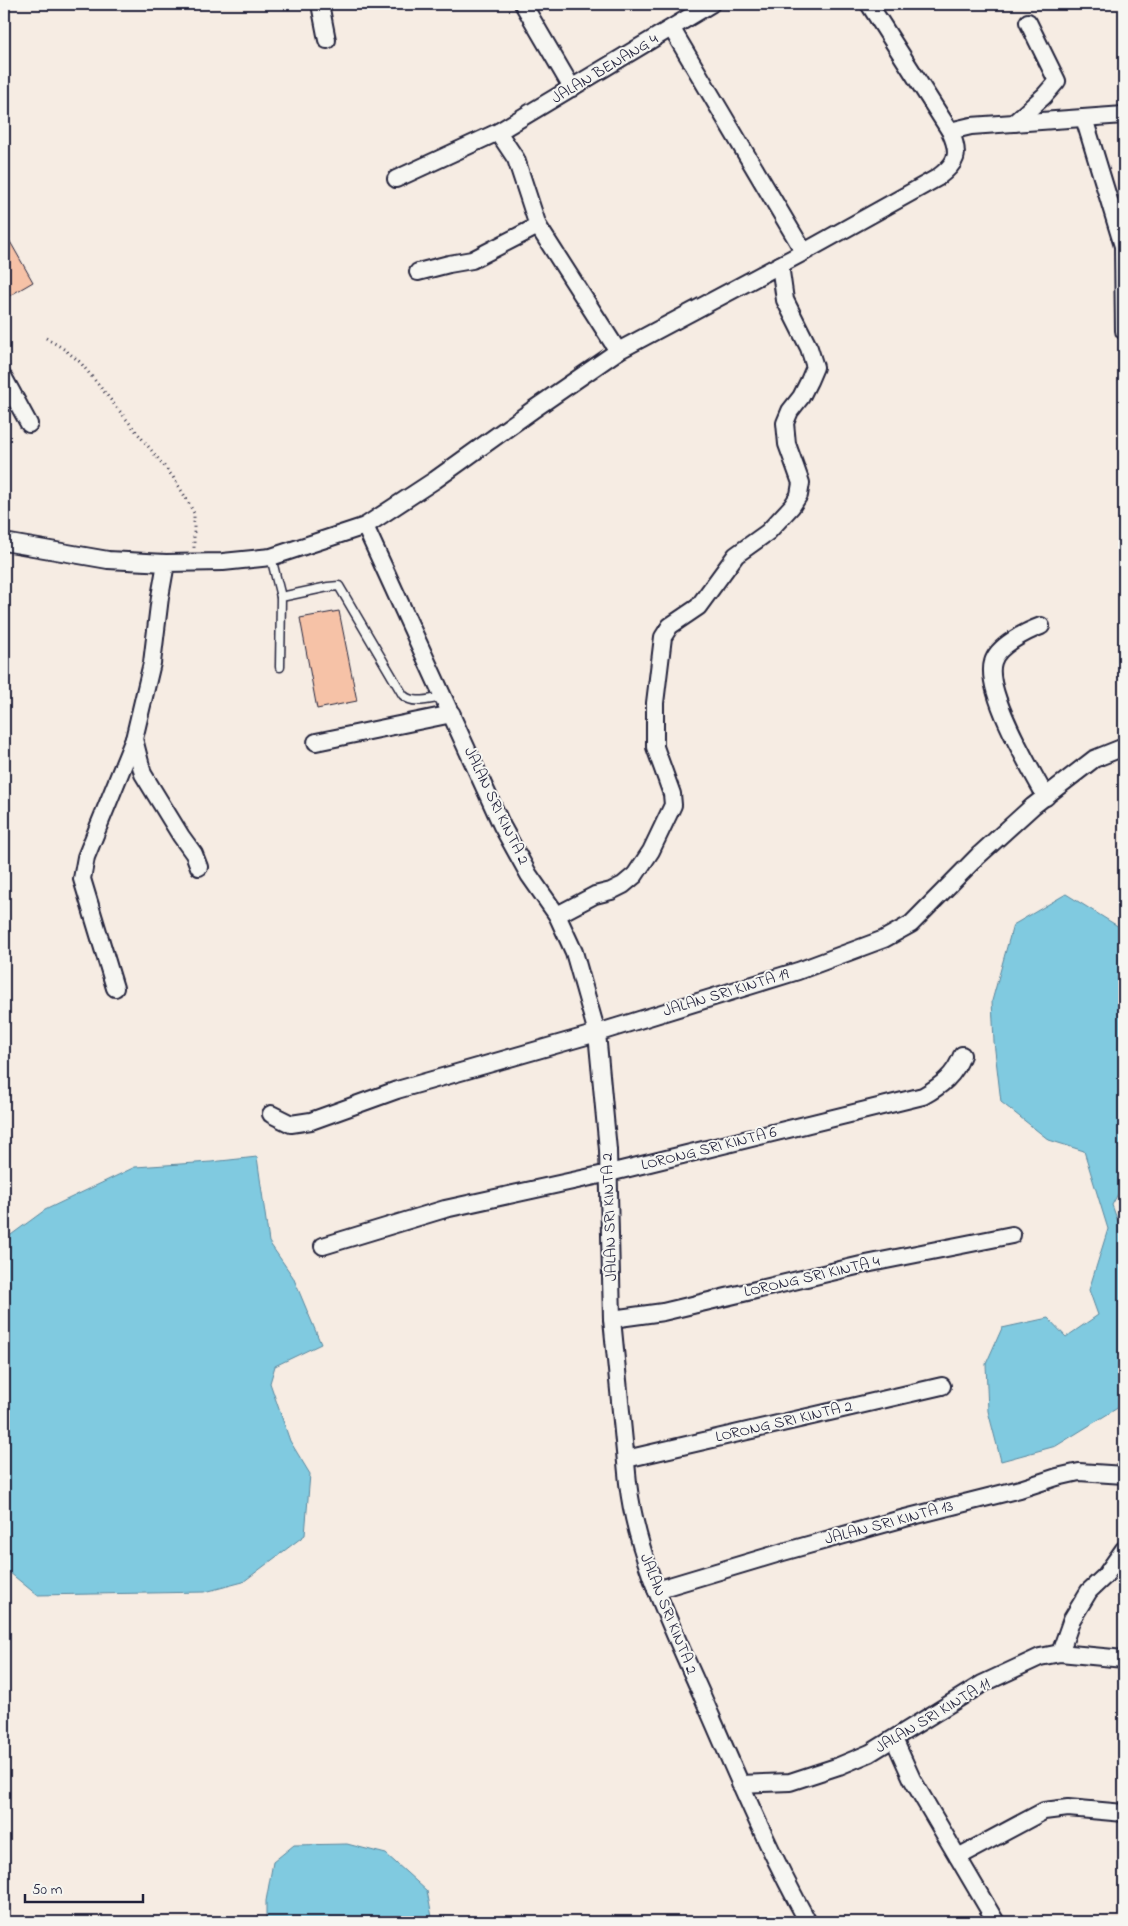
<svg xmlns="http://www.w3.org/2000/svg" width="1128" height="1926" viewBox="0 0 1128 1926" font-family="'Indie Flower',sans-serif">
	<rect width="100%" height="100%" fill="#f6ece3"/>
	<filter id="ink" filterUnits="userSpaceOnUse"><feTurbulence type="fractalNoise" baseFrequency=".02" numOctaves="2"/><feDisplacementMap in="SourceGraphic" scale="10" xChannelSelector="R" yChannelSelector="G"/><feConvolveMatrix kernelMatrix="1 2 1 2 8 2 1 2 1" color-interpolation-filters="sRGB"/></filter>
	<g filter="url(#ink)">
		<g fill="#80cae0" stroke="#5a879e">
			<polygon points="1066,894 1124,930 1124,1183 1112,1205 1124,1238 1124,1404 1056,1446 1001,1461 988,1411 986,1364 1002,1328 1048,1318 1066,1337 1098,1315 1089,1290 1108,1229 1084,1151 1049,1140 1001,1102 994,1042 992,1001 1013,925"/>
			<polygon points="257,1157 269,1242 293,1277 321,1344 275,1366 270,1383 290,1441 310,1474 305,1535 243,1582 205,1592 37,1595 4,1568 4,1240 45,1210 135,1167 211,1162"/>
			<polygon points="347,1844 386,1854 427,1891 433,1922 266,1922 266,1901 273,1862 294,1845"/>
		</g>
		<g fill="#f6c2a7" stroke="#22223b">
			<polygon points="4,231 33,282 4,299"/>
			<polygon points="339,611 357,701 317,709 300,618"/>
		</g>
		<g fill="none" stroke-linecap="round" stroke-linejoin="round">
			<defs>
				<g id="service">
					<polyline points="271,557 281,597"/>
					<path d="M280,667L281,597L328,587L339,586L403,695C413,705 430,699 443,697"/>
				</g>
				<g id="minor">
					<polyline points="320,4 327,40"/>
					<polyline points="523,4 572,88"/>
					<polyline points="672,29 804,252"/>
					<polyline points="1084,118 1123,246 1124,331"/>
					<polyline points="1014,123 1044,96 1057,81 1028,22"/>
					<polyline points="950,131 971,126 1124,115"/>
					<polyline points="498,132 711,4"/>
					<polyline points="396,179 498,132 516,159 538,226 618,351"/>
					<polyline points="418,272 449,264 472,260 538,226"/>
					<polyline points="4,378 29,424"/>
					<path d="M365,526L502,826L529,875L557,915L574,952L597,1033L608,1150L612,1319L628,1483C637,1558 671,1625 701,1693C735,1771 767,1848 808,1922"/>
					<polyline points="4,542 108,560 166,563"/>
					<path d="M1041,626C1027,631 997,646 993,662C984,691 1031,770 1046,797"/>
					<polyline points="316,742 452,714"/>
					<path d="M199,867L194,854L181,836L143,774L134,739L152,663L160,597L166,563L223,562L271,557L365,526L435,480L534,409L618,351L804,252L937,178C957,163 961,155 950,131L869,4"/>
					<polyline points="557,915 595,895 611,891 623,885 635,875 651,851 673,805 672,794 655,747 655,703 663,637 670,626 698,607 736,555 768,532 792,506 799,495 801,483 787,444 785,423 790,411 801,397 809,381 815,367 809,348 785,300 780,265"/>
					<polyline points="115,988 82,879 86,857 134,739"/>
					<polyline points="271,1114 291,1124 311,1121 397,1090 597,1033 798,971 884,939 911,924 978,856 1033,806 1094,759 1124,747"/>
					<path d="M323,1246L445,1209L609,1173L923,1096C941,1086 955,1075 962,1055"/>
					<polyline points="612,1319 663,1312 861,1265 1012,1235"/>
					<polyline points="626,1459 942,1386"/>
					<polyline points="656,1590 783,1552 905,1518 1020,1489 1057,1477 1079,1472 1124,1475"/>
					<polyline points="1060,1653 1072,1619 1089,1591 1105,1576 1124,1549"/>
					<polyline points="894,1739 912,1779 996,1922"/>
					<polyline points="740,1784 790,1782 839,1766 870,1753 982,1684 1040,1657 1060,1653 1124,1659"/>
					<polyline points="958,1857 1044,1811 1068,1808 1124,1813"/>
				</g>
			</defs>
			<use href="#service" stroke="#22223b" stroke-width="11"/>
			<use href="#minor" stroke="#22223b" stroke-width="20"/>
			<polyline stroke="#22223b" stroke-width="3" stroke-dasharray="1 4" stroke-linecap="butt" points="46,338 64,349 80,362 173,477 186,498 194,513 194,549"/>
			<use href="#service" stroke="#f6f6f2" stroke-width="8"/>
			<use href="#minor" stroke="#f6f6f2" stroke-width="16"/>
		</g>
	</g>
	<g text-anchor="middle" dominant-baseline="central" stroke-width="4" stroke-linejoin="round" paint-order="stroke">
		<g font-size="16" fill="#22223b" stroke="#f6f6f2">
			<text transform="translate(605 69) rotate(-31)">JALAN BENANG 4</text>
			<text transform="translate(496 806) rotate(64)">JALAN SRI KINTA 2</text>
			<text transform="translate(726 993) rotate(-17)">JALAN SRI KINTA 19</text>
			<text transform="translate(709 1149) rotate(-14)">LORONG SRI KINTA 6</text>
			<text transform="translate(610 1217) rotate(-92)">JALAN SRI KINTA 2</text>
			<text transform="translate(812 1277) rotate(-13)">LORONG SRI KINTA 4</text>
			<text transform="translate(784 1422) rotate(-13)">LORONG SRI KINTA 2</text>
			<text transform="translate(889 1523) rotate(-15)">JALAN SRI KINTA 13</text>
			<text transform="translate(668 1614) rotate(68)">JALAN SRI KINTA 2</text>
			<text transform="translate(933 1716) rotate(-31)">JALAN SRI KINTA 11</text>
		</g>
	</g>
	<rect width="1128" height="1926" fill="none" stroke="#f6f6f2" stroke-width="20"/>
	<rect x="10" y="10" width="1108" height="1906" fill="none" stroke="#22223b" stroke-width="2" filter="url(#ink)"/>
	<path d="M25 1894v8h118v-8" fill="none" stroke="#22223b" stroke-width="2.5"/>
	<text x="32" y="1894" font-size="15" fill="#22223b" stroke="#f6f6f2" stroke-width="4" paint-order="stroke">50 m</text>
</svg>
